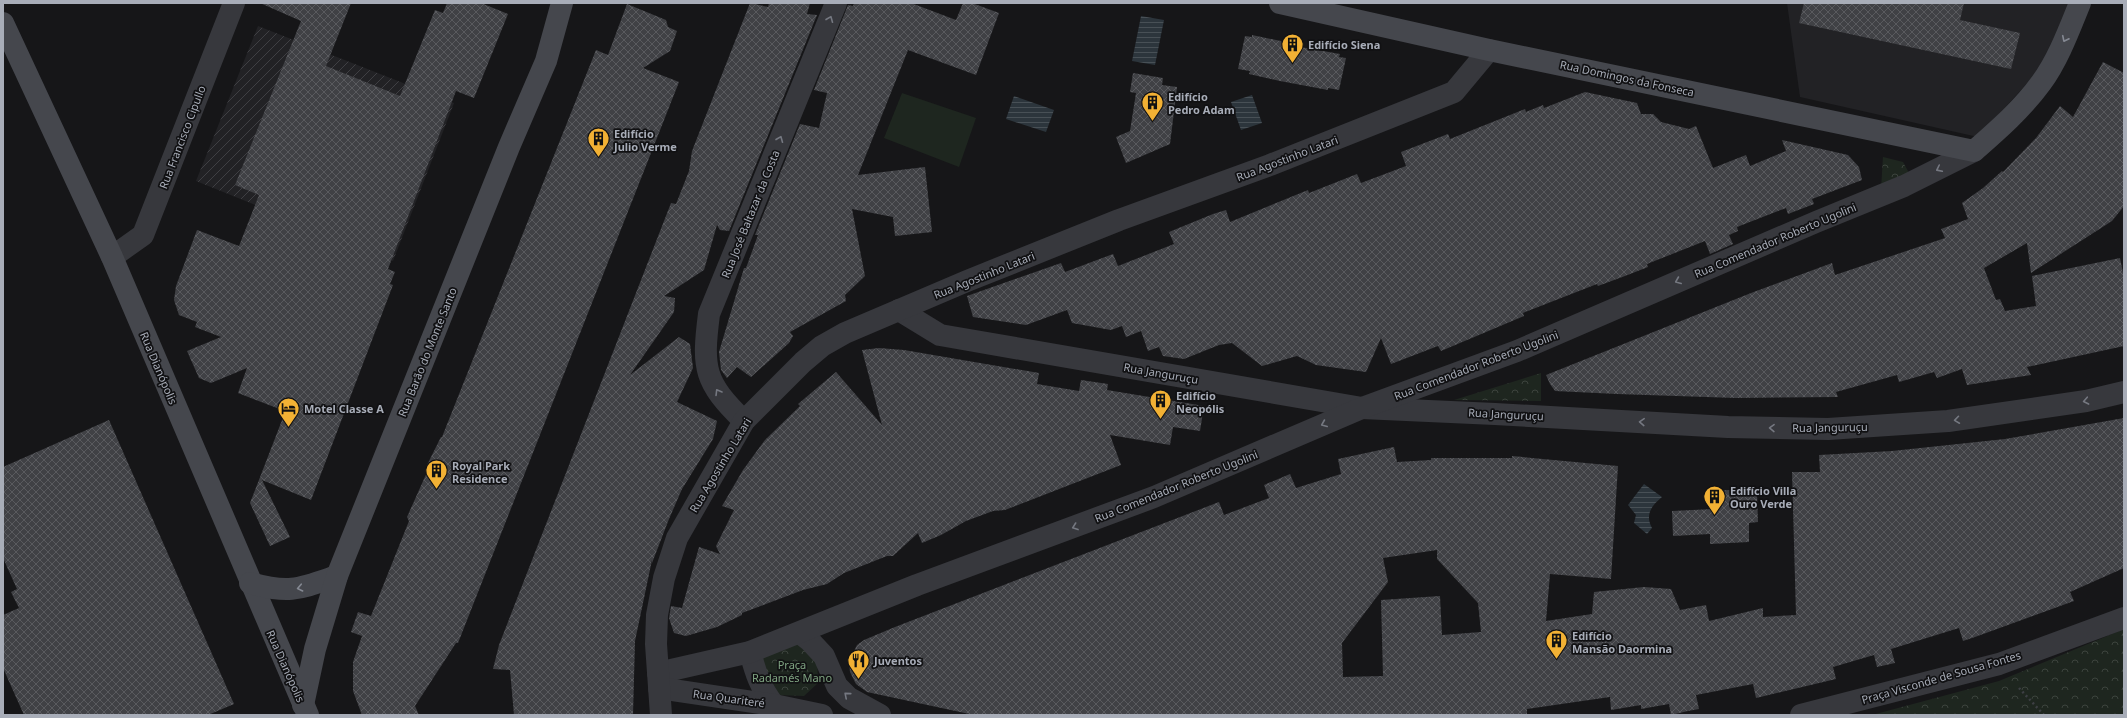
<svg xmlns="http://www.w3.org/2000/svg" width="2127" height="718" viewBox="0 0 2127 718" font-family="'Noto Sans',sans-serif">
	<defs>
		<pattern id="industrial-furrows" width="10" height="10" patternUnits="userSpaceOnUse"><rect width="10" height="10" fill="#222225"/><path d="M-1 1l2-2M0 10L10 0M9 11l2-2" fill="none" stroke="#3f3f43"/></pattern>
		<pattern id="park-crowns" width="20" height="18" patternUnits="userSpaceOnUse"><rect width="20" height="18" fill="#1e261f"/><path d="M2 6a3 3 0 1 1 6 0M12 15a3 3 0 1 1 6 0" fill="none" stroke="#3c433d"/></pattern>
		<pattern id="water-rules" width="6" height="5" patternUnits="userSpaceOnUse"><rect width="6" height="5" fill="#2c353c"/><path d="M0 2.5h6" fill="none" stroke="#485056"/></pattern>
		<pattern id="building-cross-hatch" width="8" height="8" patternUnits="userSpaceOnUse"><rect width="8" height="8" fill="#404145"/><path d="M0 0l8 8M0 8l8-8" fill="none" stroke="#595a5e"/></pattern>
	</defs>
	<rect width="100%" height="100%" fill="#161618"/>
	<polygon fill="#222225" points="1787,3 2075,3 2045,64 1978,137 1800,97"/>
	<polygon fill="url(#industrial-furrows)" points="258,26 454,103 393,261 196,181"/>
	<g fill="url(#park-crowns)">
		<polygon points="1883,157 1903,162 1909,173 1881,190"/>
		<polygon points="1541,373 1541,401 1454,400"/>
		<polygon points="2124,629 2124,715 1872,715 1999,681"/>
		<polygon points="797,643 817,656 818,683 804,696 777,695 758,656"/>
	</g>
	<polygon fill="#1e261f" points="902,93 976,118 959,167 884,138"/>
	<g fill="url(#water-rules)">
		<polygon points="1141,16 1164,20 1155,65 1132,61"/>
		<polygon points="1252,95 1262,123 1241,130 1231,102"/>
		<polygon points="1014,96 1054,110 1046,132 1006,119"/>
		<path d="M1644,484L1662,497C1651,506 1645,515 1652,528L1647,534L1634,523L1636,515L1628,505Z"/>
	</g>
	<g fill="url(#building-cross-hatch)" fill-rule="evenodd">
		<polygon points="260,3 351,3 326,66 400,96 435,10 443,13 447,3 481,3 508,14 474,98 456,91 388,269 395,272 390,284 393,285 311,500 262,480 290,537 270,546 250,503 284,415 290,413 238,393 247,368 211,383 199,378 187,351 221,337 195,327 197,322 179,315 174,300 176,286 197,230 239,246 259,195 235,185 301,21"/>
		<polygon points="750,3 768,7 769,3 810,3 807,14 817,15 729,231 720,230 717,225 704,270 664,296 675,298 674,312 630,375 679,337 690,344 693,368 677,402 717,421 713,439 682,489 669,519 652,563 652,560 635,641 633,715 514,715 510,670 493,669 499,645 671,203 676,204 689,171 692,151"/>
		<polygon points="854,3 911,3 956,20 963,3 972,3 999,13 976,75 908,50 858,175 925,167 932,232 895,236 893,217 852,209 865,276 845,295 846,301 790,332 793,336 789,343 751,377 737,367 727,378 721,370 719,352 744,268 746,268 758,235 755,235 800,124 819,128 827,93 814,90 848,5 853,6"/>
		<polygon points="1804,3 1964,3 1960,20 2020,33 2011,69 1799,23"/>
		<polygon points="627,4 666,20 668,27 677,31 670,51 643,68 679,82 458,643 456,643 415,706 419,715 362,715 353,691 353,662 362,636 351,632 358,612 371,616 409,521 407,517 428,470 426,467 441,437 442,437 596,50 608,55"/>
		<polygon points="1252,35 1281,41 1283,44 1340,54 1339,57 1346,58 1339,90 1328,88 1328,90 1280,81 1249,74 1250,71 1238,69 1245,36 1252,37"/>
		<polygon points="2103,62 2124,73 2124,206 2112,221 2031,273 2027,243 1984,268 1996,300 2000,299 2005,311 2036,306 2032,276 2120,258 2124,278 2124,346 2027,367 2031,375 1967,385 1962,369 1937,378 1934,372 1899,382 1897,375 1836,392 1838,397 1736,398 1617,394 1555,391 1550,384 1546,375 1751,293 1832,263 1835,275 1945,238 1941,229 1968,219 1962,203 1983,188 2002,171 2003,172 2036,138 2060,106 2073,117"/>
		<polygon points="1133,73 1163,78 1162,85 1177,87 1170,144 1126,163 1116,137 1130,131 1136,93 1130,92"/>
		<polygon points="1585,92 1637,103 1641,114 1653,114 1661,122 1689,129 1696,126 1713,168 1746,155 1750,166 1786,151 1782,140 1848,155 1859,167 1862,180 1812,199 1814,204 1788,214 1786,208 1737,227 1738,231 1729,235 1733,244 1710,254 1705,241 1647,264 1648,267 1625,276 1598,286 1597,284 1523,313 1524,316 1441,351 1438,346 1391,364 1381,338 1366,372 1316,365 1297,356 1262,366 1232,343 1219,345 1184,359 1163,356 1159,347 1148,351 1141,331 1126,337 1122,326 1111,330 1072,323 1067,310 1026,325 973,317 967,296 1061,263 1065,272 1113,254 1118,266 1174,244 1169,232 1213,214 1226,210 1230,222 1308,190 1309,193 1357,174 1361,183 1406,166 1401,152 1448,134 1450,139 1525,109 1526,112 1543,105 1544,108"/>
		<polygon points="879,348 904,350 1039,373 1037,384 1079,391 1081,380 1108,384 1107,390 1204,406 1200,431 1173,427 1170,445 1110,435 1121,465 1005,510 993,511 966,521 941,535 922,543 918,533 893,556 887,556 844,573 827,584 803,590 742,613 742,615 717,627 686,636 674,633 669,618 671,606 682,608 699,547 720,554 716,546 734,510 722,506 743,470 765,440 800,406 798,404 836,372 882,425 862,350"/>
		<path d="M2124,418V568L2070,592L2074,601L1975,637L1963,641L1959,628L1891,649L1895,663L1877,667L1874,655L1833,667L1836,679L1756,698L1753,684L1696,695L1699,709L1688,711L1671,715L1669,704L1641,709V705L1611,710L1610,697L1527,709V715H974L867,692L856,684L850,672L849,662L857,645L864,640L895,627L1219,502L1224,515L1269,498L1264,485L1290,474L1296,488L1341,474L1338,459L1394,447L1397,462L1431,460V458H1512V456L1618,466L1611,579L1550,574L1546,621L1592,614L1594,592L1644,587L1671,589L1680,610L1706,605L1709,621L1763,608V617L1796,615L1792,472H1820L1819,455L1892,451L2005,439ZM1437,550V559L1478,603L1481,632L1442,635L1440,596L1381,600L1383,676L1343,677L1342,643L1388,582L1383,558Z"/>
		<polygon points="109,420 234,704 208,715 24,715 3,668 3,615 19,608 11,592 17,589 3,558 3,467"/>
		<polygon points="1746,489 1748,495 1757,494 1758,522 1749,523 1749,542 1710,544 1710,534 1673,536 1672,511 1713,509 1712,491"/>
	</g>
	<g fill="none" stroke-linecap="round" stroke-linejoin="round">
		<polyline stroke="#3d3f44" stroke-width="2.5" stroke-dasharray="2 3" stroke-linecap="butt" points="2019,688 2044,715"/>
		<g stroke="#37383d" stroke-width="22">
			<polyline points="112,257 143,235 234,3"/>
			<polyline points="899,310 940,335 1362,408 1495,414 1728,427 1828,429 1948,421 2086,401 2124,392"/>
			<path d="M744,421C704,382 702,369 709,314L836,3"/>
			<polyline points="800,633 810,641 824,656 837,686 849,698 880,715"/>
			<path d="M750,652C756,674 760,687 774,705"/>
			<polyline points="658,673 750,652 917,585 1154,497 1362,408 1517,351 1816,222 1904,186 1974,151"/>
			<polyline points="659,688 774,705 822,715"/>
			<polyline points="661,715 656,644 657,615 664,578 677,538 744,421 803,362 822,346 845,333 967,281 1119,220 1270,165 1454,92 1489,50"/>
			<polyline points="1801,715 1999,664 2124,618"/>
		</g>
		<g stroke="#45474d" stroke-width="22">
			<path d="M1280,3L1489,50L1974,151C1998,130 2022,109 2041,83C2058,60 2069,30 2080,3"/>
			<polyline points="3,23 112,257 308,715"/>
			<path d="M250,583C290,594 299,589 337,576"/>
			<polyline points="303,705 315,649 337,576 509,147 546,61 562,3"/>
		</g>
	</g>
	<defs><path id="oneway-chevron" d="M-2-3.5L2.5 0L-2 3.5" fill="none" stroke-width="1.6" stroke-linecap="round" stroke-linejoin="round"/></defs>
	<g stroke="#757881">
		<use href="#oneway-chevron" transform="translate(830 19) rotate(-68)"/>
		<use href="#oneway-chevron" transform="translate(780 139) rotate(-68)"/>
		<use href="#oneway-chevron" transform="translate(1939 169) rotate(154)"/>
		<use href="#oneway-chevron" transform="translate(1678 281) rotate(157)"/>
		<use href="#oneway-chevron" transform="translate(718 392) rotate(-121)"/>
		<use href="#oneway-chevron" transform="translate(2086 401) rotate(169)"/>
		<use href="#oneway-chevron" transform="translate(1957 420) rotate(172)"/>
		<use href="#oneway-chevron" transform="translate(1642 422) rotate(-177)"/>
		<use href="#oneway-chevron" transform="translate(1324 424) rotate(157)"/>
		<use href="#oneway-chevron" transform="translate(1772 428) rotate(-179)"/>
		<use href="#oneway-chevron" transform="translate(1075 527) rotate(160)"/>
		<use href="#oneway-chevron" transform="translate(847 695) rotate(-139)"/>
	</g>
	<g stroke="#858993">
		<use href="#oneway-chevron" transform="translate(2065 39) rotate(116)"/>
		<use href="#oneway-chevron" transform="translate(300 588) rotate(168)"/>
	</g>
	<defs>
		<symbol id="building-pin" viewBox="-11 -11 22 30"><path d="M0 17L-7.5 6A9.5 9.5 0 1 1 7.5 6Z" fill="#f2b134" stroke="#111113"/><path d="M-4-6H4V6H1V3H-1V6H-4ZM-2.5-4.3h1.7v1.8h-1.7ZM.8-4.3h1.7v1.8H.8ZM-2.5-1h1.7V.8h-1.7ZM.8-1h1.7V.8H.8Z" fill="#111"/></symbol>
		<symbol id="hotel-pin" viewBox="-11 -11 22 30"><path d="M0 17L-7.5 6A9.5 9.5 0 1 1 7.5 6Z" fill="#f2b134" stroke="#111113"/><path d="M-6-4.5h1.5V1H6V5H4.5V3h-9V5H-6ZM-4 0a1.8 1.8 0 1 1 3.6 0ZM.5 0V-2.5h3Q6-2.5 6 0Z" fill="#111"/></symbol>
		<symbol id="restaurant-pin" viewBox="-11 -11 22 30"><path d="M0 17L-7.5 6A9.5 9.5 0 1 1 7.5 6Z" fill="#f2b134" stroke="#111113"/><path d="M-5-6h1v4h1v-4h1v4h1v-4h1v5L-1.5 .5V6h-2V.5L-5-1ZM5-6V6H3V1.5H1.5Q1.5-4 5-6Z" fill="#111"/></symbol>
	</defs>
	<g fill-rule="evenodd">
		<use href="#building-pin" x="1280" y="32" width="25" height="34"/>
		<use href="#building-pin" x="1140" y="90" width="25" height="34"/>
		<use href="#building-pin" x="586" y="126" width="25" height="34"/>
		<use href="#building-pin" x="1148" y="388" width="25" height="34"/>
		<use href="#hotel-pin" x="276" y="396" width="25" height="34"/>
		<use href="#building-pin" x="424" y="458" width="25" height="34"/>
		<use href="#building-pin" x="1702" y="484" width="25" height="34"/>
		<use href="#building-pin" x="1544" y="628" width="25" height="34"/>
		<use href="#restaurant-pin" x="846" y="648" width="25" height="34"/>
	</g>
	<g text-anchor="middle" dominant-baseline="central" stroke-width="3.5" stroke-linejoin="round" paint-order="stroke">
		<g font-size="11" font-weight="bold" fill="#a8adb8" stroke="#111113" text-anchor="start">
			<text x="1308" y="44">Edifício Siena</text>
			<text x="1168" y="96">Edifício<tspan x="1168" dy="13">Pedro Adam</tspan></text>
			<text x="614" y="133">Edifício<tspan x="614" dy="13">Julio Verme</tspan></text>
			<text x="1176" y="395">Edifício<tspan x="1176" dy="13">Neopólis</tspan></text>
			<text x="304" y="408">Motel Classe A</text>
			<text x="452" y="465">Royal Park<tspan x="452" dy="13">Residence</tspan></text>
			<text x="1730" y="490">Edifício Villa<tspan x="1730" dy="13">Ouro Verde</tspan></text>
			<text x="1572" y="635">Edifício<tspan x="1572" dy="13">Mansão Daormina</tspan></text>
			<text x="874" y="660">Juventos</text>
		</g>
		<g font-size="11" fill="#a8adb8" stroke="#111113">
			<text transform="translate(1627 78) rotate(12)">Rua Domingos da Fonseca</text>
			<text transform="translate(182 137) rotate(-69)">Rua Francisco Cipullo</text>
			<text transform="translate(1287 158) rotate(-21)">Rua Agostinho Latari</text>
			<text transform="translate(750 214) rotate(-68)">Rua José Baltazar da Costa</text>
			<text transform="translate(1775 240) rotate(-23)">Rua Comendador Roberto Ugolini</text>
			<text transform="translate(984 275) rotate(-22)">Rua Agostinho Latari</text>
			<text transform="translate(427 352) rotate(-68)">Rua Barão do Monte Santo</text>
			<text transform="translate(1476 365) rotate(-21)">Rua Comendador Roberto Ugolini</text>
			<text transform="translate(159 368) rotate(67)">Rua Dianópolis</text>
			<text transform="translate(1161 373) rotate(10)">Rua Janguruçu</text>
			<text transform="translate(1506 414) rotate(3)">Rua Janguruçu</text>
			<text transform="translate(1830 427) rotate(-1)">Rua Janguruçu</text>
			<text transform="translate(720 465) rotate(-59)">Rua Agostinho Latari</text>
			<text transform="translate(1176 486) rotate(-22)">Rua Comendador Roberto Ugolini</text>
			<text transform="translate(286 666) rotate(66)">Rua Dianópolis</text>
			<text transform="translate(1941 677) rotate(-16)">Praça Visconde de Sousa Fontes</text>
			<text transform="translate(729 698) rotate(8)">Rua Quariteré</text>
		</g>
		<g font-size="11" fill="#7fa381" stroke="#111113">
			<text x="792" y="664">Praça<tspan x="792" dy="13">Radamés Mano</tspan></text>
		</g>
	</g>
	<rect width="2127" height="718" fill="none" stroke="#a8adb8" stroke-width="8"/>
</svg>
